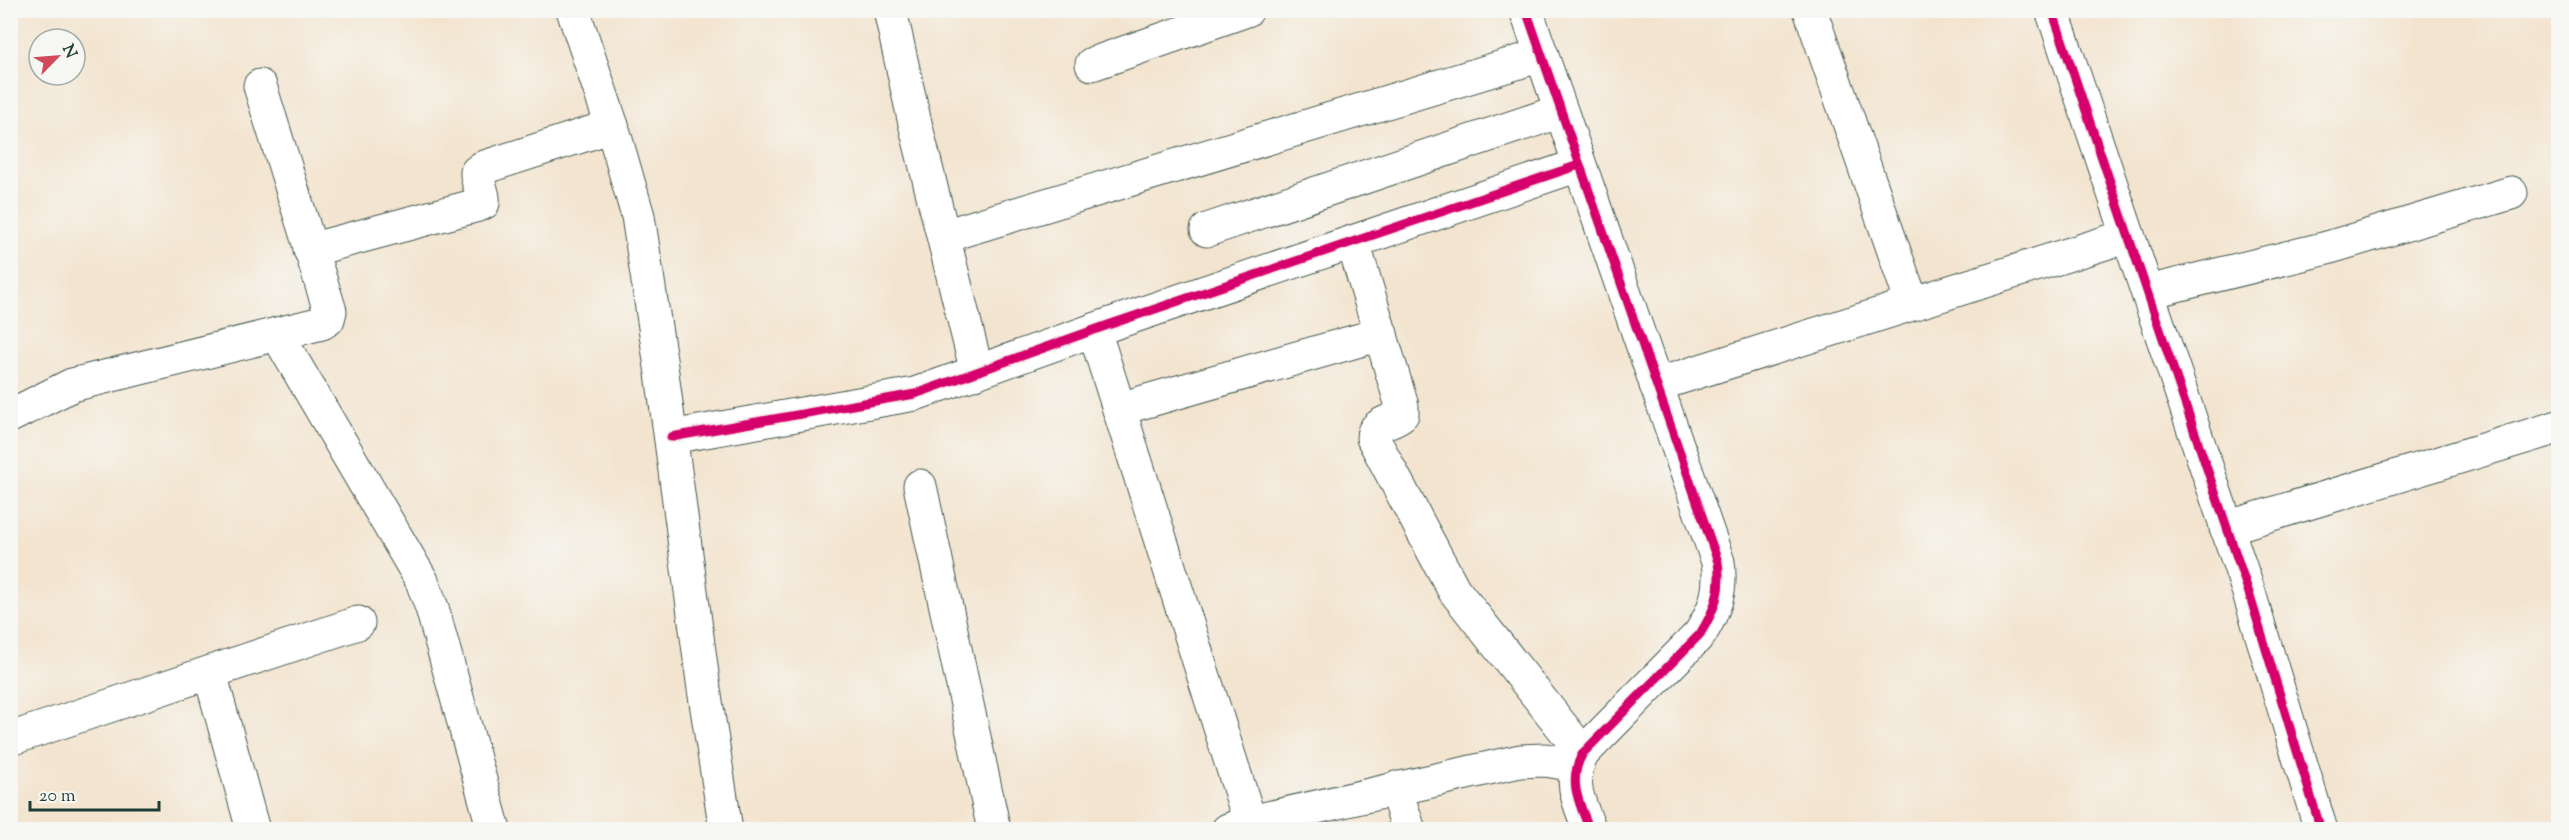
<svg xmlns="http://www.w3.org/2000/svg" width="2569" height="840" viewBox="0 0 2569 840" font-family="'Sorts Mill Goudy',serif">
	<rect width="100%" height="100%" fill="#f6f6f2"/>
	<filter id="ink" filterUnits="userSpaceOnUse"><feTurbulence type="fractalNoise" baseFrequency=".0167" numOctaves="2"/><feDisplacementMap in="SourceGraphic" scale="12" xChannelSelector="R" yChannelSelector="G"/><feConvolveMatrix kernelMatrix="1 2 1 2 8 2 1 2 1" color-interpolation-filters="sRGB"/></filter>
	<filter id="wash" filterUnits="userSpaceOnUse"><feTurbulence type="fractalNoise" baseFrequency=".008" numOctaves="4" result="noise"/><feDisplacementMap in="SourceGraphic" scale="24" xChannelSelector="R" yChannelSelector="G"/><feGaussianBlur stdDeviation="1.35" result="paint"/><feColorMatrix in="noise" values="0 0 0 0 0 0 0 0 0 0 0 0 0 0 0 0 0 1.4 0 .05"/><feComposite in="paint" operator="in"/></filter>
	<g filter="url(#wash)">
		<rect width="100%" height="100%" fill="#f3e4cf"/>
	</g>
	<g filter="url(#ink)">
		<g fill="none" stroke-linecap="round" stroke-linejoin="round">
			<defs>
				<g id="street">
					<polyline points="573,10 612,126 638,216 662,373 704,689 726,830"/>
					<polyline points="890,10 914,119 977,372"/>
					<path d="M1526,10L1718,562C1722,590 1715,610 1700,634L1583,753C1567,780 1579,803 1590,830"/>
					<polyline points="1810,10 1912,303"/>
					<polyline points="2052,10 2249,593 2321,830"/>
					<polyline points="1092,64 1247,10"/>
					<polyline points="1207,230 1561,111"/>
					<polyline points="944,236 1542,55"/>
					<path d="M1353,242L1402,406V414C1392,423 1373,422 1373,438L1454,590L1583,753"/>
					<path d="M310,250L478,205L483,203C485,192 476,183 477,172L482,168L612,126"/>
					<polyline points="2148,292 2327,248 2511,193"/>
					<polyline points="1094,330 1250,822"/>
					<polyline points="277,334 422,581 432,608 494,830"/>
					<polyline points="1656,385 2127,236"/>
					<polyline points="1119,409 1381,334"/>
					<polyline points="10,416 72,385 322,323 328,319 330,311 260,86"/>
					<polyline points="671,437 915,394 1108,325 1579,165"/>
					<polyline points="920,486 994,830"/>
					<polyline points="2226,528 2558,427"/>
					<polyline points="210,673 253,830"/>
					<polyline points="10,739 358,623"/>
					<polyline points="1395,788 1409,830"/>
					<polyline points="1228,830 1250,822 1520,761 1545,760 1576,765"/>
				</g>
			</defs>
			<use href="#street" stroke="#3f564b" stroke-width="35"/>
			<use href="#street" stroke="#fff" stroke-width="33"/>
			<defs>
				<g id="cycleway">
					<path d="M1526,10L1718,562C1722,590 1715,610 1700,634L1583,753C1567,780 1579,803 1590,830"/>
					<polyline points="2052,10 2249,593 2321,830"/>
					<polyline points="671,437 915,394 1108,325 1579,165"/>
				</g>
			</defs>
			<use href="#cycleway" stroke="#f6f6f2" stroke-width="13"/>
			<use href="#cycleway" stroke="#d6006c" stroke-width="9"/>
		</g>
	</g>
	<rect width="2569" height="840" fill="none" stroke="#f6f6f2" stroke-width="36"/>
	<g transform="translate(57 57) rotate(65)"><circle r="28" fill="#f6f6f2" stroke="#a0aca6" stroke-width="1.5"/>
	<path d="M0-4.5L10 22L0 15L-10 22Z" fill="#d1495b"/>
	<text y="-9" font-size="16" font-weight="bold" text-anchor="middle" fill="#1f3d34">N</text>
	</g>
	<path d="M30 801v9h129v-9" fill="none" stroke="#1f3d34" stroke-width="3"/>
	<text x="39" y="801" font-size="18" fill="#1f3d34" stroke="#f6f6f2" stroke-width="4.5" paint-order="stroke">20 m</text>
</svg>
